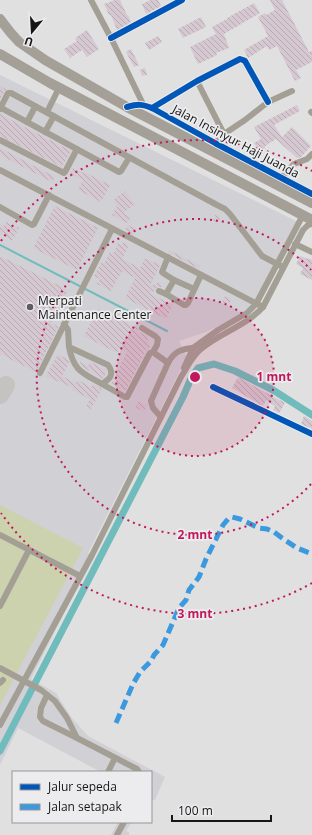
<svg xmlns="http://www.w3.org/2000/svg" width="312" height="835" viewBox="0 0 312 835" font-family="'Open Sans',sans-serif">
	<defs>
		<pattern id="building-back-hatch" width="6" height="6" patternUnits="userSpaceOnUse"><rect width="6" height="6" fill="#d6c8d1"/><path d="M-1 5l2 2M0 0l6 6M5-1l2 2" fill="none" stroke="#b7abb3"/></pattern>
	</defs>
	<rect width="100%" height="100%" fill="#e0e0e0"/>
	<g fill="#d0d0d5">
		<polygon points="0,75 298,222 252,307 238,317 206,332 179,341 187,357 88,553 93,556 31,679 56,693 71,717 88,736 165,777 155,800 151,800 151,772 101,772 18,728 0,765"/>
		<polygon points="118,822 132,822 126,831 129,832 129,835 111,835"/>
	</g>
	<polygon fill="#cdd2ae" points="0,505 83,548 0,705"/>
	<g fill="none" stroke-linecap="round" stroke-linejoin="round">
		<polyline stroke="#70bcbd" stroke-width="2" points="0,245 167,331"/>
		<polyline stroke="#70bcbd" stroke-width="7" points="0,751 183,397 192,376 198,368 214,364 235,371 273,390 312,415"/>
		<polyline stroke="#c4c3c0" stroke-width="18" points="0,395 6,385"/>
	</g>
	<g fill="url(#building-back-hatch)">
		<polygon points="115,0 120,0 127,15 128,15 131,22 117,30 111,15 109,15 104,4"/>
		<polygon points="151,0 158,0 161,6 146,14 142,4"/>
		<polygon points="270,0 282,0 309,52 312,51 312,62 296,70 301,78 295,81 277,46 269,50 267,46 248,58 244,50 268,36 258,17 265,13 266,15 275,10"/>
		<polygon points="254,3 260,13 224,34 229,48 216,53 217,55 198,64 190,47 216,34 212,27 227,19 227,18"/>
		<polygon points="201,17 206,27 183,38 178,29"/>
		<polygon points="87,30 99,49 87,57 82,50 70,58 64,49 77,41 75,38"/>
		<polygon points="158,36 162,42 149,50 145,43"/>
		<polygon points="131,49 139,65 134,67 126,52"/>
		<polygon points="145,68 147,75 142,76 140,70"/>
		<polygon points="0,86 6,89 0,99"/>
		<polygon points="297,105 300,111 274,125 282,137 292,127 311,146 301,157 297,158 276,139 265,146 265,148 259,151 254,143 261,139 254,127"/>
		<polygon points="0,114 71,151 62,167 0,136"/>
		<polygon points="0,148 55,177 52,182 0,155"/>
		<polygon points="73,168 86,174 86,173 110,185 101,202 78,190 83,180 70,174"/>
		<polygon points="125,191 135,204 123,213 131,217 127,223 112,215 117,206 113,200"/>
		<polygon points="55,206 98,228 77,270 33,248"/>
		<polygon points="216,214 221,217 218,223 213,220"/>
		<polygon points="6,222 19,228 12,241 0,234 0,224 4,226"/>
		<polygon points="128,225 137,230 134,235 125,230"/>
		<polygon points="123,242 129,245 122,259 140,268 145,258 160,265 150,286 160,282 162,287 157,287 155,291 149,293 173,305 166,319 125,298 135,278 122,271 111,291 97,284 100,279 94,276 101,263 104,264 110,252 113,254 118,243 122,245"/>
		<polygon points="169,250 200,266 199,269 168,252"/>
		<polygon points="0,256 68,290 51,323 58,327 36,372 0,354"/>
		<polygon points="300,256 308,259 308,258 312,260 312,280 300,274 303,268 296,264"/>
		<polygon points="225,296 232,299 229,305 222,302"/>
		<polygon points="98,309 138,328 137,331 147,336 150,347 146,351 125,392 111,384 127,352 119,348 117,353 84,336"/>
		<polygon points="58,354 68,360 69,363 62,376 76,383 78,380 91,387 93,384 102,389 91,409 86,406 90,399 72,390 73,388 59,381 59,382 46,376"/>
		<polygon points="80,362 88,366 90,362 105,369 107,372 104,377 102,379 83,367 80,363"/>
		<polygon points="238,377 285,403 279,413 273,410 275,406 266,400 263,406 232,388"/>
		<polygon points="139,401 147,405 144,412 135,407"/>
		<polygon points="304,416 312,421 312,429 301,424"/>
	</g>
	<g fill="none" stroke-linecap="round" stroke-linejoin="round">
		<g stroke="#a49f94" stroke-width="6">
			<polyline points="91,0 111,38 143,104"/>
			<polyline points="111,38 182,0"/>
			<polyline points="197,81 224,134"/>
			<path d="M127,107C138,104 142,104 152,108L215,143L312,194"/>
			<polyline points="1,108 119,172 121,171 129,158"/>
			<polyline points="152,108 197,81 240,59 243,60 245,61 268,102"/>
			<polyline points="0,109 8,93 11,93 217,205 225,209 230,214 262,256 283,267"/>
			<polyline points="47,112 59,88"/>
			<polyline points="311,112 312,113"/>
			<polyline points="27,122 35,107"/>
			<polyline points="45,132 54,116"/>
			<polyline points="0,140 64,173 65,172 77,149"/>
			<polyline points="215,143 224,134 245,120 268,102 292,91"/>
			<polyline points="0,170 263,307"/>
			<polyline points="279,180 294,164 307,159 312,154"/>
			<polyline points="0,207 32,225 34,224 49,195"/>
			<polyline points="295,244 312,252"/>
			<polyline points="168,257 162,272 163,273 174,280"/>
			<polyline points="159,291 166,294 184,305 186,305 188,303 201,275"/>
			<polyline points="166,294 174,280 194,289"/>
			<path d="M64,324L68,330L69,347L108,365C115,374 110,379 102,384C83,373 74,372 69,347"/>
			<polyline points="142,328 155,336 158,339 157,345 153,352"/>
			<polyline points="184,368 193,348 218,330 247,313 256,304 303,215"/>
			<polyline points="40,373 112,229"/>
			<polyline points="102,384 125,397 127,397 150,353 153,352 168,363"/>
			<polyline points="213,387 312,434"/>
			<path d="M161,417L153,408L151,401L168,363C174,352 180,349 193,348"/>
			<polyline points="0,535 80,576"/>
			<polyline points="0,606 29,550"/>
			<polyline points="0,668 41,690 55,701 67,718 77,738 137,769 139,772"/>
			<polyline points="0,683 3,680"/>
			<polyline points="47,695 41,708 40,717 43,721 77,738"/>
			<path d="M0,725L92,555L181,377C187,368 192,356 201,349C220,333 246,326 263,307L303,230L308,225L312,224"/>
			<polyline points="108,772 115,758"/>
			<polyline points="117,835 124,822"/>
		</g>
		<g stroke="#a49f97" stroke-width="10">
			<polyline points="0,19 10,32 19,42 45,60 127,107 312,203"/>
			<polyline points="0,54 50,83 312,220"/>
		</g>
		<polyline stroke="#3b9adf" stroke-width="5" stroke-dasharray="10 5" stroke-linecap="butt" points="116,723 133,684 140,672 151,661 154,655 163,645 179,608 186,600 189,590 199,577 206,559 223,525 228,519 232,517 240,519 259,528 267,529 274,532 282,538 297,548 312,554"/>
		<defs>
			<g id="cycleway">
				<polyline points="111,38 182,0"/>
				<path d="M127,107C138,104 142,104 152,108L215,143L312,194"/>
				<polyline points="152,108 197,81 240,59 243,60 245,61 268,102"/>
				<polyline points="213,387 312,434"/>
			</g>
		</defs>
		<use href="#cycleway" stroke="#ececee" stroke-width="8"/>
		<use href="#cycleway" stroke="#0057b8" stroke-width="6"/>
	</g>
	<circle cx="195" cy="377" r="79" fill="#c2185b" fill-opacity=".12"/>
	<g fill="none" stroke="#c2185b" stroke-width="2" stroke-dasharray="2 4">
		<circle cx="195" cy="377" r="79"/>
		<path d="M311 484A158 158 0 1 1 311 270"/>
		<path d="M312 583A237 237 0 0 1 1 513M1 241A237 237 0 0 1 312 171"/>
	</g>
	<circle fill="#5d5d5d" stroke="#ececee" stroke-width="1.5" cx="30" cy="307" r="4"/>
	<g text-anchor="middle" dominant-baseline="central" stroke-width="3.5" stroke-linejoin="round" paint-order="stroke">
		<g font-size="12" fill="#161617" stroke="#ececee">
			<text transform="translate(236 141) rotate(28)">Jalan Insinyur Haji Juanda</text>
		</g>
		<g font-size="12" fill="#161617" stroke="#ececee" text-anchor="start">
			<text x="38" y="300">Merpati<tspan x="38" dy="14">Maintenance Center</tspan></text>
		</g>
	</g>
	<circle cx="195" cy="377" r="6" fill="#c2185b" stroke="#ececee" stroke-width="2"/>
	<g font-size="12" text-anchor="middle" font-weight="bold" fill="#c2185b" stroke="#ececee" stroke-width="3.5" stroke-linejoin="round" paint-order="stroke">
		<text x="274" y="381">1 mnt</text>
		<text x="195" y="539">2 mnt</text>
		<text x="195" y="618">3 mnt</text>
	</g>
	<rect x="12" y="771" width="140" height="52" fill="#ececee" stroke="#969698"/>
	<rect x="20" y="784" width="20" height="6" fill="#0057b8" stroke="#969698"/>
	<text x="48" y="791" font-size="12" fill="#161617">Jalur sepeda</text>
	<rect x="20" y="804" width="20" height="6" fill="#3b9adf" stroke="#969698"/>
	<text x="48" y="811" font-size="12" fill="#161617">Jalan setapak</text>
	<g transform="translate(32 32) rotate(198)" stroke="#ececee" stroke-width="3" paint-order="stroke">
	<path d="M0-3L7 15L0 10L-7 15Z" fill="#161617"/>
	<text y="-6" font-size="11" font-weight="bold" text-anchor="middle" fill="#161617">U</text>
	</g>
	<path d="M172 815v6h99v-6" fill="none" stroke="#161617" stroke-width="2"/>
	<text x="178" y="815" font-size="12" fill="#161617" stroke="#ececee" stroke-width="3" paint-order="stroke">100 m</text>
</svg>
